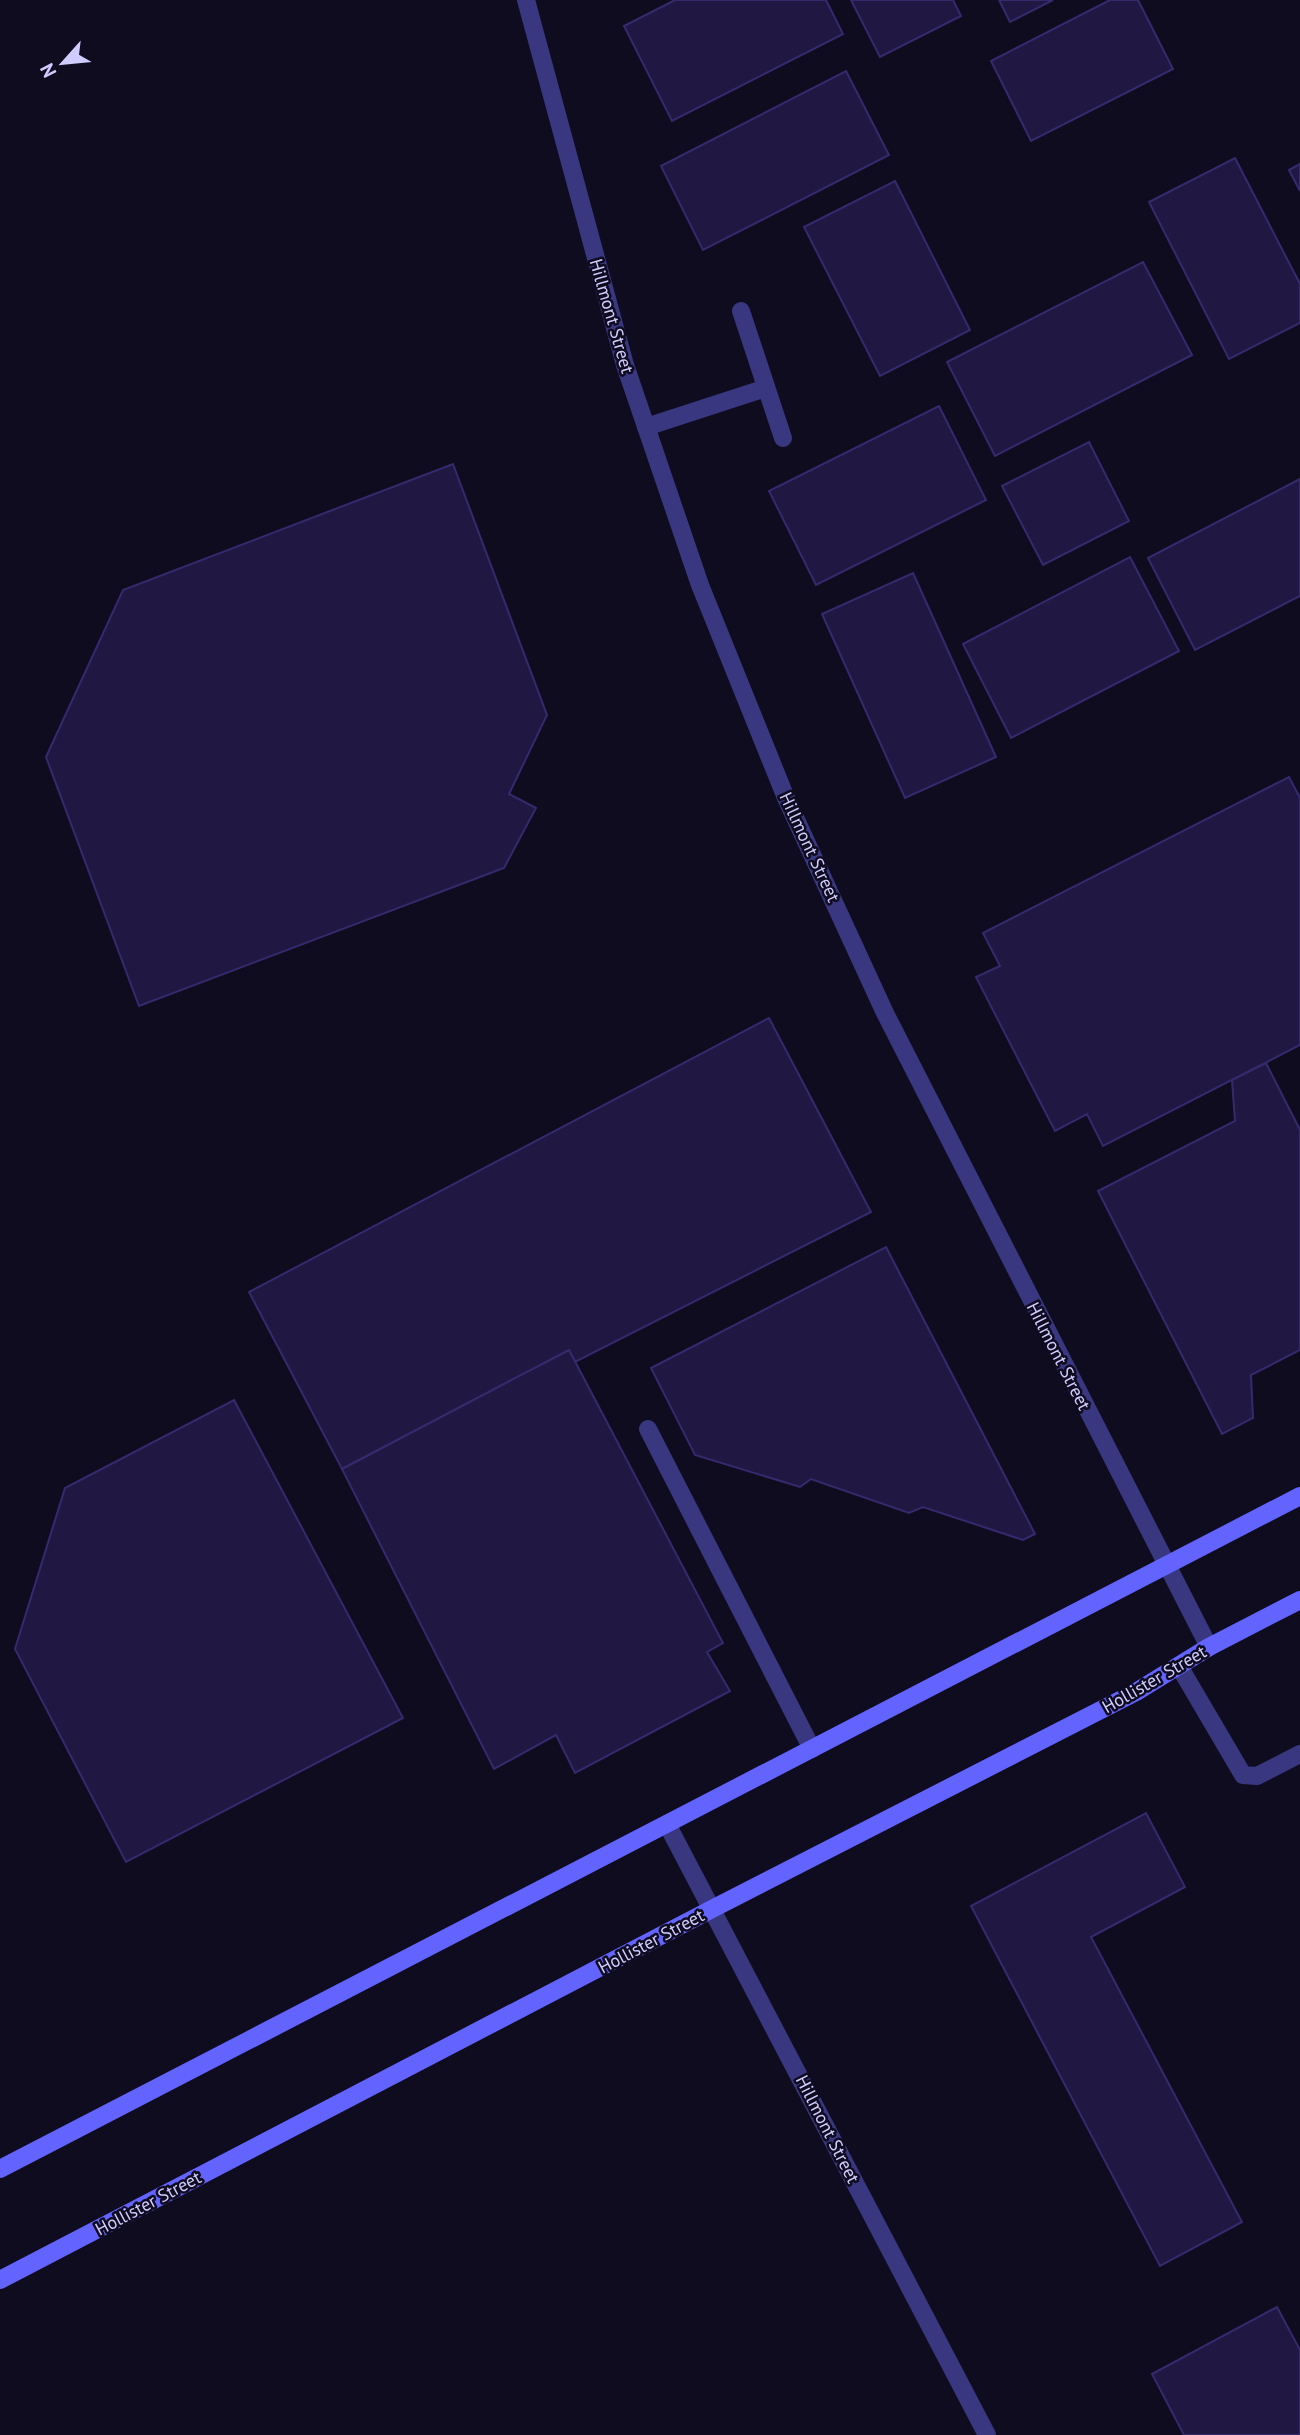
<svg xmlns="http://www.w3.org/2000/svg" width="1300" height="2435" viewBox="0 0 1300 2435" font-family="'PT Sans',sans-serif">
	<rect width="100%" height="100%" fill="#0f0c20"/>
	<g fill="#201842" stroke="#362a6e" stroke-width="2">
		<polygon points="675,0 826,0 843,34 672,121 624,26"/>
		<polygon points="851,0 953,0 961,16 880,57"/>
		<polygon points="999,0 1053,0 1010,22"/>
		<polygon points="1110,0 1138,0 1173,69 1031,141 991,61"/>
		<polygon points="846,71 889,155 703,250 661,166"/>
		<polygon points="1235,158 1300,284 1300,323 1229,359 1149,202"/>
		<polygon points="1300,164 1300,191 1289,170"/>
		<polygon points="895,181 970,330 880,376 804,227"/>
		<polygon points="1143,262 1192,355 995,456 947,362"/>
		<polygon points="939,406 986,500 816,585 769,491"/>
		<polygon points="1089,442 1129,521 1043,565 1002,486"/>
		<polygon points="453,464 547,715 509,794 536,808 504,868 139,1006 46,757 123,590"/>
		<polygon points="1300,479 1300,596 1195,650 1148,558"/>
		<polygon points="1130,557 1179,651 1011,738 963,644"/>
		<polygon points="913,573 996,757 905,798 822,614"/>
		<polygon points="1289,777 1300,798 1300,1045 1103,1146 1087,1114 1055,1131 976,977 1000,966 983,933"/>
		<polygon points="769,1018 871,1212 575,1362 569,1350 342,1469 249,1292"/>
		<polygon points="1266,1063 1300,1130 1300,1350 1251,1375 1253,1418 1222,1434 1098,1191 1235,1121 1232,1080"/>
		<polygon points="886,1247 1035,1534 1023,1540 923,1507 909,1513 811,1479 800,1487 695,1455 651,1368"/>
		<polygon points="569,1350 723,1643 707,1652 730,1691 575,1773 556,1735 494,1769 342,1469"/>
		<polygon points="234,1400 403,1718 126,1862 15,1649 65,1488"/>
		<polygon points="1146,1813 1185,1887 1091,1937 1242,2222 1160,2266 971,1906"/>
		<polygon points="1277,2307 1300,2350 1300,2435 1184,2435 1152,2374"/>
	</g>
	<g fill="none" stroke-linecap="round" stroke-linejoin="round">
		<g stroke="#383780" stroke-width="18">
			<polyline points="741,311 783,438"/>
			<polyline points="646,427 766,388"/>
			<polyline points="648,1429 812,1749"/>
			<polyline points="1179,1666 1243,1775 1257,1776 1300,1754"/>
		</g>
		<g stroke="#383780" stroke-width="18">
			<polyline points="526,0 625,365 700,585 786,798 885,1013 1209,1647"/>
			<polyline points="667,1824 987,2435"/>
		</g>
		<g stroke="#6363ff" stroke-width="18">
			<polyline points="0,2169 1300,1496"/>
			<polyline points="0,2280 712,1909 1136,1692 1209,1647 1300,1600"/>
		</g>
	</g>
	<g text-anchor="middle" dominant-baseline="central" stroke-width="5" stroke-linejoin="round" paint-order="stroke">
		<g font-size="18" fill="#d1ccff" stroke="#0f0c20">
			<text transform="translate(612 316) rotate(74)">Hillmont Street</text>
			<text transform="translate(810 847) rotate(65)">Hillmont Street</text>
			<text transform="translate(1059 1356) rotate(63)">Hillmont Street</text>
			<text transform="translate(1154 1679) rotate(-30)">Hollister Street</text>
			<text transform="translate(651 1941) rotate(-28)">Hollister Street</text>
			<text transform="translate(828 2129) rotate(63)">Hillmont Street</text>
			<text transform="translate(148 2203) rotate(-28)">Hollister Street</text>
		</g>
	</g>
	<g transform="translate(63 63) rotate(243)" stroke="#0f0c20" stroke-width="5" paint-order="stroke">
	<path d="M0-5L12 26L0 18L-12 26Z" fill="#d1ccff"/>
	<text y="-10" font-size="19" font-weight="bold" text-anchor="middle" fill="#d1ccff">N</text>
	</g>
</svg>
